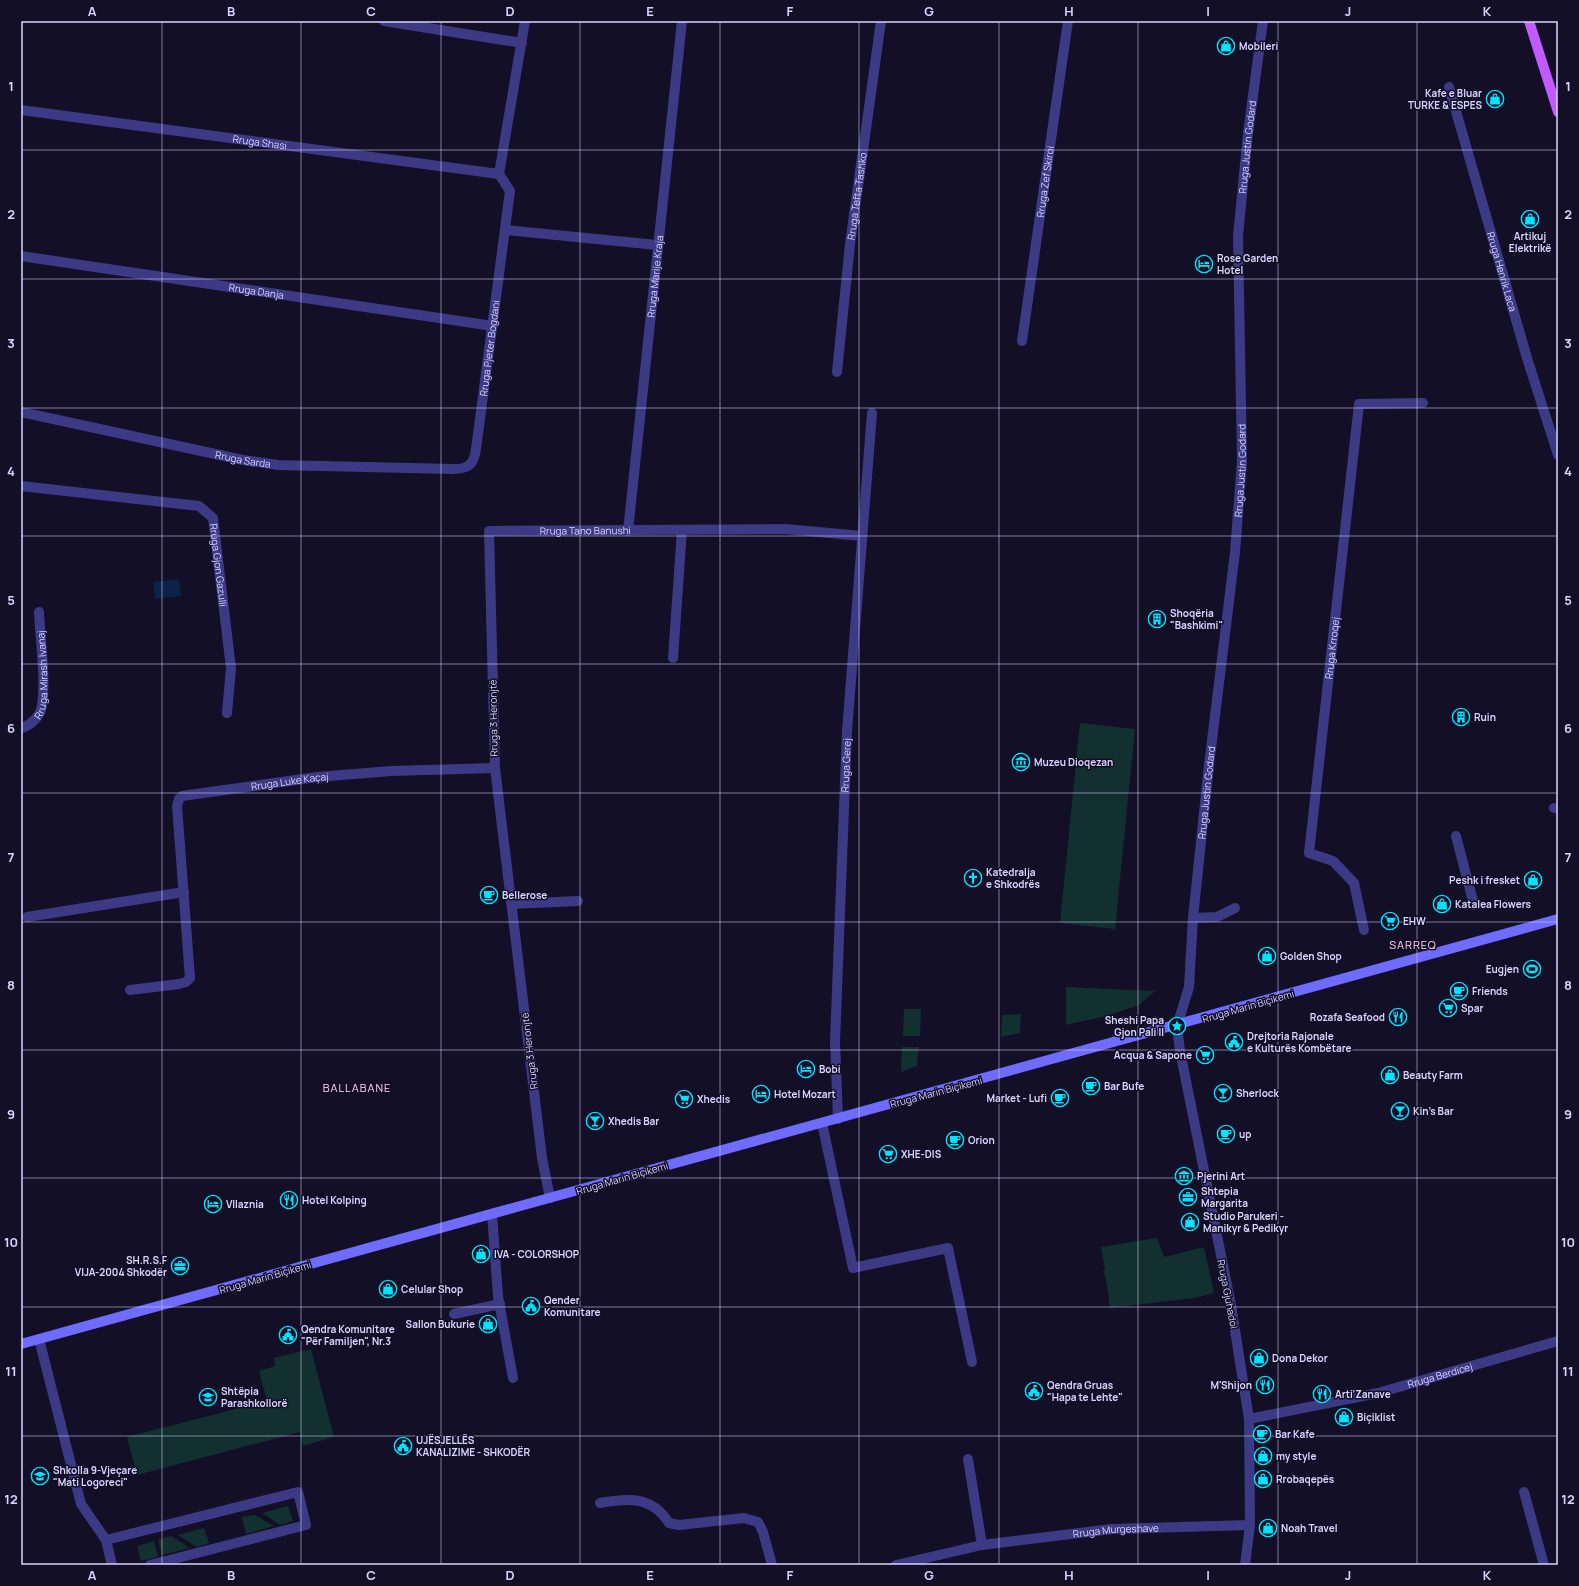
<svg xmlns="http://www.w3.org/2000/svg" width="1579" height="1586" viewBox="0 0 1579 1586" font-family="Manrope,sans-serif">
	<rect width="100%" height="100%" fill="#130f26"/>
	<g fill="#12302f">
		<polygon points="1080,723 1135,729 1115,929 1060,923"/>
		<polygon points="1066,987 1155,991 1139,1005 1106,1016 1066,1025"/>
		<polygon points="904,1009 921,1009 920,1036 903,1036"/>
		<polygon points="1021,1014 1020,1033 1001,1037 1002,1015"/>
		<polygon points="902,1047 919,1047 917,1066 901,1072"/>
		<path d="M1157,1238L1164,1257L1204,1247L1214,1293L1195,1298L1110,1308C1108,1296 1108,1282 1103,1271L1105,1269L1101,1247Z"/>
		<polygon points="311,1349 334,1437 303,1446 300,1432 137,1475 127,1437 267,1401 259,1371 275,1366 274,1358"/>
		<polygon points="288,1506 293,1521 280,1525 262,1513"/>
		<polygon points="255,1515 274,1526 246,1534 242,1517"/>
		<polygon points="204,1528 209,1543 197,1547 178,1535"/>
		<polygon points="171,1536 190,1548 162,1555 158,1540"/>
		<polygon points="154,1541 158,1557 141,1561 137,1546"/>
	</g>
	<polygon fill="#0c2248" points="179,579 181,596 155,599 153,582"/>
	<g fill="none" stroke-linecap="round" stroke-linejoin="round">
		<g stroke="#3d3a85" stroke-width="10">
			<polyline points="384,21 522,43"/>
			<path id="s1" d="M1449,87L1527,358L1558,455"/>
			<path id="s2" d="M21,110L499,174"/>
			<polyline points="506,230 657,245"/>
			<path id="s3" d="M21,256L493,326"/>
			<path id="s4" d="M1022,341L1068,21"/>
			<path id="s5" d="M837,372L850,244L881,21"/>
			<path id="s6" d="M21,412L243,460L278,465L453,469C468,469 474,465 476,449L510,191L499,174L525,21"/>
			<path id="s7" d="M21,486L199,506L213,518L231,668L227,713"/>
			<path id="s8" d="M628,531L682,21"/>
			<polyline points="673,658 682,530"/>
			<path id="s9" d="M21,728C30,726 38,718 41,710C47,686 40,638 39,612"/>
			<polyline points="1554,808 1558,809"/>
			<polyline points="1456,836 1474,905"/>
			<polyline points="512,904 578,901"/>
			<polyline points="27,917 184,892"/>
			<polyline points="1193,918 1217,917 1235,908"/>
			<path id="s10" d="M1364,930L1354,883L1333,861L1309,853L1359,404L1423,403"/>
			<path id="s11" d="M130,990L179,984L186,982L190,978L177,806L179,799L182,796L317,777L391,771L495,768"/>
			<path id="s12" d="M838,1119L835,1042L847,731L872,413"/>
			<polyline points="822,1123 853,1268 948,1248 972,1362"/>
			<path id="s13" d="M550,1198L542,1158L495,768L489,531L785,529L862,536"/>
			<polyline points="492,1214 498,1296 513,1378"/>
			<polyline points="454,1314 500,1304"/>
			<polyline points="39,1339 81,1504 106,1540 112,1565"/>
			<path id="s14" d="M1249,1419L1378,1393L1558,1341"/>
			<polyline points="968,1459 982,1545"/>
			<polyline points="1524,1492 1544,1565"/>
			<path d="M600,1503C629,1498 652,1496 669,1523L679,1525L744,1518L758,1522L763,1532L772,1565"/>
			<polyline points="106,1540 298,1492 306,1525 150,1565"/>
			<path id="s15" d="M896,1565L982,1545L1112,1529L1250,1525"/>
			<path id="s16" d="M1245,1565L1250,1525L1249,1419L1231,1305L1180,1051L1177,1026L1189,987L1193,918L1209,765L1235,552L1242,461L1238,236L1248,133L1263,21"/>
		</g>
		<polyline stroke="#6f6bff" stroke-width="10" points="21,1344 1558,919"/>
		<polyline stroke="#c25bff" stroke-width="10" points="1529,21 1558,112"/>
	</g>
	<path fill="none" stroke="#d9d4ff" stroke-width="1" stroke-opacity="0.55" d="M162,21V1565M301,21V1565M441,21V1565M580,21V1565M720,21V1565M859,21V1565M999,21V1565M1138,21V1565M1278,21V1565M1417,21V1565M21,150H1558M21,279H1558M21,408H1558M21,536H1558M21,664H1558M21,793H1558M21,922H1558M21,1050H1558M21,1178H1558M21,1307H1558M21,1436H1558"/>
	<defs>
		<symbol id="shop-ring" viewBox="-11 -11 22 22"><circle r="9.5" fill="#130f26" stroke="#00e5ff" stroke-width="1.5"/><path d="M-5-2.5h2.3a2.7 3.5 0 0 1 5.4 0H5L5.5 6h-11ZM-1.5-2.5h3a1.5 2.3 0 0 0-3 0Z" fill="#00e5ff"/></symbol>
		<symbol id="hotel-ring" viewBox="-11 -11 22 22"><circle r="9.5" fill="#130f26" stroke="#00e5ff" stroke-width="1.5"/><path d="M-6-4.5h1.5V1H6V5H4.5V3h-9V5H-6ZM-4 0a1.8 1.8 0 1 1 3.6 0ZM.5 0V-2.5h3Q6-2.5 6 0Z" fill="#00e5ff"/></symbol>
		<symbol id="building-ring" viewBox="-11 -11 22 22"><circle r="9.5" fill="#130f26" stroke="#00e5ff" stroke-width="1.5"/><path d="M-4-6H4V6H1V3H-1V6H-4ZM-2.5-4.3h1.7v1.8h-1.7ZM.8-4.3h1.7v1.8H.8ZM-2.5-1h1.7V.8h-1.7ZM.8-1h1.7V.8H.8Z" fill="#00e5ff"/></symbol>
		<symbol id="museum-ring" viewBox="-11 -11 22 22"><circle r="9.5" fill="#130f26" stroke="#00e5ff" stroke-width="1.5"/><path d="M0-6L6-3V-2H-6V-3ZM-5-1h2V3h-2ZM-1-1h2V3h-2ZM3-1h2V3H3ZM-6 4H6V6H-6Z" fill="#00e5ff"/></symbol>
		<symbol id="church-ring" viewBox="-11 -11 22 22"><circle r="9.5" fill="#130f26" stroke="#00e5ff" stroke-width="1.5"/><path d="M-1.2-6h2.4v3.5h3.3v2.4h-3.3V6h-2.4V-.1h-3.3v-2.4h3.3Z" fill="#00e5ff"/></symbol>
		<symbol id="cafe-ring" viewBox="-11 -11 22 22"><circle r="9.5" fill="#130f26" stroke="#00e5ff" stroke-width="1.5"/><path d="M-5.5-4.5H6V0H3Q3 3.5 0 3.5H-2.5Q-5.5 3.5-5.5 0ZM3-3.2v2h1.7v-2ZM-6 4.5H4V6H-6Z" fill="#00e5ff"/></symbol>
		<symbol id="supermarket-ring" viewBox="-11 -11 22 22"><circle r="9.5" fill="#130f26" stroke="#00e5ff" stroke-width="1.5"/><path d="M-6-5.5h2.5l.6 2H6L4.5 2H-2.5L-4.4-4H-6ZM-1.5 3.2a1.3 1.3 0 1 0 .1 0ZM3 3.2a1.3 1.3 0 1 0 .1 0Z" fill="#00e5ff"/></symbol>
		<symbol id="stadium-ring" viewBox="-11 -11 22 22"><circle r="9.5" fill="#130f26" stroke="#00e5ff" stroke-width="1.5"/><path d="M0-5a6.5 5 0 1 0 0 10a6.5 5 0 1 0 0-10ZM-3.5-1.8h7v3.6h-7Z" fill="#00e5ff"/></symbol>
		<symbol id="restaurant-ring" viewBox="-11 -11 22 22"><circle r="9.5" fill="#130f26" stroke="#00e5ff" stroke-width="1.5"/><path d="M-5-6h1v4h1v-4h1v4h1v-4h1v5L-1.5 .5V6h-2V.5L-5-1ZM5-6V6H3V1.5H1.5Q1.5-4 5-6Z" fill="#00e5ff"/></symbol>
		<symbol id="sight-ring" viewBox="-11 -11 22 22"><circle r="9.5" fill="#130f26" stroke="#00e5ff" stroke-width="1.5"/><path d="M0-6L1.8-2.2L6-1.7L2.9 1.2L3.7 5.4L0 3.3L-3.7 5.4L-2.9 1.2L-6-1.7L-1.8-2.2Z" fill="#00e5ff"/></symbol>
		<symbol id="civic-ring" viewBox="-11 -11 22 22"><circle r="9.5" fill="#130f26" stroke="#00e5ff" stroke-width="1.5"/><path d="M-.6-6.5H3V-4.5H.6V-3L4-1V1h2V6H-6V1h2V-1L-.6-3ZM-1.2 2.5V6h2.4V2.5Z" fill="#00e5ff"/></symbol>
		<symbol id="bar-ring" viewBox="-11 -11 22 22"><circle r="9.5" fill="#130f26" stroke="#00e5ff" stroke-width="1.5"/><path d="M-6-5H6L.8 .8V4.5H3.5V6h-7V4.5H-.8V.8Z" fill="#00e5ff"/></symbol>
		<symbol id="office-ring" viewBox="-11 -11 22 22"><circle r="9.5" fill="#130f26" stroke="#00e5ff" stroke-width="1.5"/><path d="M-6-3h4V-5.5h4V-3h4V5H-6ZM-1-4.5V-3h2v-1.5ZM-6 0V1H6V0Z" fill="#00e5ff"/></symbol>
		<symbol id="school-ring" viewBox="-11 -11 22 22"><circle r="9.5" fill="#130f26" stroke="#00e5ff" stroke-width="1.5"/><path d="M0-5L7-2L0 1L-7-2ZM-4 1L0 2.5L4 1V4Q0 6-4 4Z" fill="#00e5ff"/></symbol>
	</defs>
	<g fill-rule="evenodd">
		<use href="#shop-ring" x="1216" y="36" width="20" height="20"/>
		<use href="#shop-ring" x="1485" y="89" width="20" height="20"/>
		<use href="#shop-ring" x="1520" y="209" width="20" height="20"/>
		<use href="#hotel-ring" x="1194" y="254" width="20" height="20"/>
		<use href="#building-ring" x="1147" y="609" width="20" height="20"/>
		<use href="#building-ring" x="1451" y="707" width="20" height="20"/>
		<use href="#museum-ring" x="1011" y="752" width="20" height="20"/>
		<use href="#church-ring" x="963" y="868" width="20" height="20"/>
		<use href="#shop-ring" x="1523" y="870" width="20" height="20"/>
		<use href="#cafe-ring" x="479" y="885" width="20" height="20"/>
		<use href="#shop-ring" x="1432" y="894" width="20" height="20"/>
		<use href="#supermarket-ring" x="1380" y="911" width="20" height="20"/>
		<use href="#shop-ring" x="1257" y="946" width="20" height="20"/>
		<use href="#stadium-ring" x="1522" y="959" width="20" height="20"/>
		<use href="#cafe-ring" x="1449" y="981" width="20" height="20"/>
		<use href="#supermarket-ring" x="1438" y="998" width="20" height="20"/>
		<use href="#restaurant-ring" x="1388" y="1007" width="20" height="20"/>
		<use href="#sight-ring" x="1167" y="1016" width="20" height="20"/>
		<use href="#civic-ring" x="1224" y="1032" width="20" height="20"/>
		<use href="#supermarket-ring" x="1195" y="1045" width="20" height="20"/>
		<use href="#hotel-ring" x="796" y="1059" width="20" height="20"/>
		<use href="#shop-ring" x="1380" y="1065" width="20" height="20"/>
		<use href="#cafe-ring" x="1081" y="1076" width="20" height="20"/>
		<use href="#bar-ring" x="1213" y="1083" width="20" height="20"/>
		<use href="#hotel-ring" x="751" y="1084" width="20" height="20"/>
		<use href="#cafe-ring" x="1050" y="1088" width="20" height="20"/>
		<use href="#supermarket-ring" x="674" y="1089" width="20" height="20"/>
		<use href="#bar-ring" x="1390" y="1101" width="20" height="20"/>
		<use href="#bar-ring" x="585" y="1111" width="20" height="20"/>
		<use href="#cafe-ring" x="1216" y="1124" width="20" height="20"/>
		<use href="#cafe-ring" x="945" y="1130" width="20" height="20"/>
		<use href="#supermarket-ring" x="878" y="1144" width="20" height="20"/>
		<use href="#museum-ring" x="1174" y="1166" width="20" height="20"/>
		<use href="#office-ring" x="1178" y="1187" width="20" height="20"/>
		<use href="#restaurant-ring" x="279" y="1190" width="20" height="20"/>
		<use href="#hotel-ring" x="203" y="1194" width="20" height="20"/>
		<use href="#shop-ring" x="1180" y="1212" width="20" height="20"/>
		<use href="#shop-ring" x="471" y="1244" width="20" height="20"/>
		<use href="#office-ring" x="170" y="1256" width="20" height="20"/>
		<use href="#shop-ring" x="378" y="1279" width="20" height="20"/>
		<use href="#civic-ring" x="521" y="1296" width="20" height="20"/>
		<use href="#shop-ring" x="478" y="1314" width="20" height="20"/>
		<use href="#civic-ring" x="278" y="1325" width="20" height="20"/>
		<use href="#shop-ring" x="1249" y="1348" width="20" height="20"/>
		<use href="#restaurant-ring" x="1255" y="1375" width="20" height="20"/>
		<use href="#civic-ring" x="1024" y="1381" width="20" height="20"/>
		<use href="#restaurant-ring" x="1312" y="1384" width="20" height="20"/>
		<use href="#school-ring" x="198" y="1387" width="20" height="20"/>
		<use href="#shop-ring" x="1334" y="1407" width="20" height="20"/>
		<use href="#cafe-ring" x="1252" y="1424" width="20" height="20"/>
		<use href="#civic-ring" x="393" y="1436" width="20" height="20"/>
		<use href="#shop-ring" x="1253" y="1446" width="20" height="20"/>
		<use href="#school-ring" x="30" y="1466" width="20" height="20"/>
		<use href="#shop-ring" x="1253" y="1469" width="20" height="20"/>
		<use href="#shop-ring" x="1258" y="1518" width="20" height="20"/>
	</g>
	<g text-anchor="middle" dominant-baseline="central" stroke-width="3" stroke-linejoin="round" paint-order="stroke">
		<g font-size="10" font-weight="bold" fill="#d9d4ff" stroke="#130f26" text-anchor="start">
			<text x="1239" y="46">Mobileri</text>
			<text x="1482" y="93" text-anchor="end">Kafe e Bluar<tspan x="1482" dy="12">TURKE &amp; ESPES</tspan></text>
			<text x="1530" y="236" text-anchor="middle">Artikuj<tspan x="1530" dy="12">Elektrikë</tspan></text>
			<text x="1217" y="258">Rose Garden<tspan x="1217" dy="12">Hotel</tspan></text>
			<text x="1170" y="613">Shoqëria<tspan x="1170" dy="12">"Bashkimi"</tspan></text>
			<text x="1474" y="717">Ruin</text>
			<text x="1034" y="762">Muzeu Dioqezan</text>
			<text x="986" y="872">Katedralja<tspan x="986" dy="12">e Shkodrës</tspan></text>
			<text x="1520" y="880" text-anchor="end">Peshk i fresket</text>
			<text x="502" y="895">Bellerose</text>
			<text x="1455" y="904">Katalea Flowers</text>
			<text x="1403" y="921">EHW</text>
			<text x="1280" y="956">Golden Shop</text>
			<text x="1519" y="969" text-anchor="end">Eugjen</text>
			<text x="1472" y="991">Friends</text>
			<text x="1461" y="1008">Spar</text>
			<text x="1385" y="1017" text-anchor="end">Rozafa Seafood</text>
			<text x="1164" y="1020" text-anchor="end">Sheshi Papa<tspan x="1164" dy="12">Gjon Pali II</tspan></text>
			<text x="1247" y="1036">Drejtoria Rajonale<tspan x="1247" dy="12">e Kulturës Kombëtare</tspan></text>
			<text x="1192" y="1055" text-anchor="end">Acqua &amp; Sapone</text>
			<text x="819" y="1069">Bobi</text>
			<text x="1403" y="1075">Beauty Farm</text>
			<text x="1104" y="1086">Bar Bufe</text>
			<text x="1236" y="1093">Sherlock</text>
			<text x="774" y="1094">Hotel Mozart</text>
			<text x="1047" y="1098" text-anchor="end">Market - Lufi</text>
			<text x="697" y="1099">Xhedis</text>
			<text x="1413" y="1111">Kin's Bar</text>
			<text x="608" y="1121">Xhedis Bar</text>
			<text x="1239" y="1134">up</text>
			<text x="968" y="1140">Orion</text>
			<text x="901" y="1154">XHE-DIS</text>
			<text x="1197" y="1176">Pjerini Art</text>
			<text x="1201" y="1191">Shtepia<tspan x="1201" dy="12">Margarita</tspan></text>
			<text x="302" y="1200">Hotel Kolping</text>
			<text x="226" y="1204">Vllaznia</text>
			<text x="1203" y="1216">Studio Parukeri -<tspan x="1203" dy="12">Manikyr &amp; Pedikyr</tspan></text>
			<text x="494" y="1254">IVA - COLORSHOP</text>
			<text x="167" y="1260" text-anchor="end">SH.R.S.F<tspan x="167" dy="12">VIJA-2004 Shkodër</tspan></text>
			<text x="401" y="1289">Celular Shop</text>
			<text x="544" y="1300">Qender<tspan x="544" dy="12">Komunitare</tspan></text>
			<text x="475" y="1324" text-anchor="end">Sallon Bukurie</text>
			<text x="301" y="1329">Qendra Komunitare<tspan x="301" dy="12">"Për Familjen", Nr.3</tspan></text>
			<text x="1272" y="1358">Dona Dekor</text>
			<text x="1047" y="1385">Qendra Gruas<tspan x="1047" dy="12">"Hapa te Lehte"</tspan></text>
			<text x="1252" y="1385" text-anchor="end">M'Shijon</text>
			<text x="221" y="1391">Shtëpia<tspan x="221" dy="12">Parashkollorë</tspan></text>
			<text x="1335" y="1394">Arti’Zanave</text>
			<text x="1357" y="1417">Biçiklist</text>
			<text x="1275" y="1434">Bar Kafe</text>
			<text x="416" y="1440">UJËSJELLËS<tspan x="416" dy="12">KANALIZIME - SHKODËR</tspan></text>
			<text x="1276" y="1456">my style</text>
			<text x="53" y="1470">Shkolla 9-Vjeçare<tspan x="53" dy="12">"Mati Logoreci"</tspan></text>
			<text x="1276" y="1479">Rrobaqepës</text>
			<text x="1281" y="1528">Noah Travel</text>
		</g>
		<g font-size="10" fill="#d9d4ff" stroke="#130f26">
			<text stroke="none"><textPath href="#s2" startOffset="241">Rruga Shasi</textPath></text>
			<text stroke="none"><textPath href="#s16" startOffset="1430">Rruga Justin Godard</textPath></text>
			<text stroke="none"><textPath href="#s4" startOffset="161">Rruga Zef Skiroi</textPath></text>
			<text stroke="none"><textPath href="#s5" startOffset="177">Rruga Tefta Tashko</textPath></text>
			<text stroke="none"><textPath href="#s1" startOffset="192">Rruga Henrik Laca</textPath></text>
			<text stroke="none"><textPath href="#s8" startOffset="256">Rruga Marije Kraja</textPath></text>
			<text stroke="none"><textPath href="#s3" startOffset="238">Rruga Danja</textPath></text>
			<text stroke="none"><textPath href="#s6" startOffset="574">Rruga Pjeter Bogdani</textPath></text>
			<text stroke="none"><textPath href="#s6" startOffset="227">Rruga Sarda</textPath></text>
			<text stroke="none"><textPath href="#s16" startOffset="1106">Rruga Justin Godard</textPath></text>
			<text stroke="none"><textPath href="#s13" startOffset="767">Rruga Tano Banushi</textPath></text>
			<text stroke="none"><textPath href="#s7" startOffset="245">Rruga Gjon Gazulli</textPath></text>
			<text stroke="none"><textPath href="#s10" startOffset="310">Rruga Krroqej</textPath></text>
			<text stroke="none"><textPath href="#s9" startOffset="63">Rruga Mirash Ivanaj</textPath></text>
			<text transform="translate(493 718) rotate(-91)">Rruga 3 Heronjtë</text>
			<text stroke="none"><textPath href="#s12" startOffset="354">Rruga Gerej</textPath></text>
			<text stroke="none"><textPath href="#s11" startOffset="355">Rruga Luke Kaçaj</textPath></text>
			<text stroke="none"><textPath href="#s16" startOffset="782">Rruga Justin Godard</textPath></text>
			<text transform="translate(1248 1006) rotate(-16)">Rruga Marin Biçikemi</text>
			<text transform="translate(529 1051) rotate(-97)">Rruga 3 Heronjtë</text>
			<text transform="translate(936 1092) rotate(-15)">Rruga Marin Biçikemi</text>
			<text transform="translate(622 1178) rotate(-16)">Rruga Marin Biçikemi</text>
			<text transform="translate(265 1277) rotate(-16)">Rruga Marin Biçikemi</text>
			<text transform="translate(1228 1294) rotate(79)">Rruga Gjuhadol</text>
			<text stroke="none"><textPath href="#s14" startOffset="196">Rruga Berdicej</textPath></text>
			<text stroke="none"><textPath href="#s15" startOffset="223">Rruga Murgeshave</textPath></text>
		</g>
		<g font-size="11" letter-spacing="1" fill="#ffd6f0" stroke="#130f26">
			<text x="1413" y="944">SARREQ</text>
			<text x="357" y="1087">BALLABANE</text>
		</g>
	</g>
	<rect width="1579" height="1586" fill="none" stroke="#130f26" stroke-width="44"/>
	<rect x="22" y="22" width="1535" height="1542" fill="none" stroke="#d9d4ff" stroke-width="1.5"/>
	<g font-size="13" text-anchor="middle" font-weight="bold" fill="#d9d4ff">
		<text x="92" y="16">A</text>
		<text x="231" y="16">B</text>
		<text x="371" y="16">C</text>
		<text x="510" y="16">D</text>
		<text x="650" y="16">E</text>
		<text x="790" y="16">F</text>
		<text x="929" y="16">G</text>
		<text x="1069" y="16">H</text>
		<text x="1208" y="16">I</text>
		<text x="1348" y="16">J</text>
		<text x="1487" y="16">K</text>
		<text x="11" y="91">1</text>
		<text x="1568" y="91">1</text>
		<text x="11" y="219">2</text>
		<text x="1568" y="219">2</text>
		<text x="11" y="348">3</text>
		<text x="1568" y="348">3</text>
		<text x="11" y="476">4</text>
		<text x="1568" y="476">4</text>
		<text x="11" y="605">5</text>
		<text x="1568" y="605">5</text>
		<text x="11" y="733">6</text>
		<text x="1568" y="733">6</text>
		<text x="11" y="862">7</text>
		<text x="1568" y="862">7</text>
		<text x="11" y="990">8</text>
		<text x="1568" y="990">8</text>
		<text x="11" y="1119">9</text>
		<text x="1568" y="1119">9</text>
		<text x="11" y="1247">10</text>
		<text x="1568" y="1247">10</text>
		<text x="11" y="1376">11</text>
		<text x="1568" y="1376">11</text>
		<text x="11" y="1504">12</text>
		<text x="1568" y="1504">12</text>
		<text x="92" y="1580">A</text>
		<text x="231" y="1580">B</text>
		<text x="371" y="1580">C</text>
		<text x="510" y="1580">D</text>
		<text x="650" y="1580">E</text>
		<text x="790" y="1580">F</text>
		<text x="929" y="1580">G</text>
		<text x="1069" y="1580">H</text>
		<text x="1208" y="1580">I</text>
		<text x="1348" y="1580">J</text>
		<text x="1487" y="1580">K</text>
	</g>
</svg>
